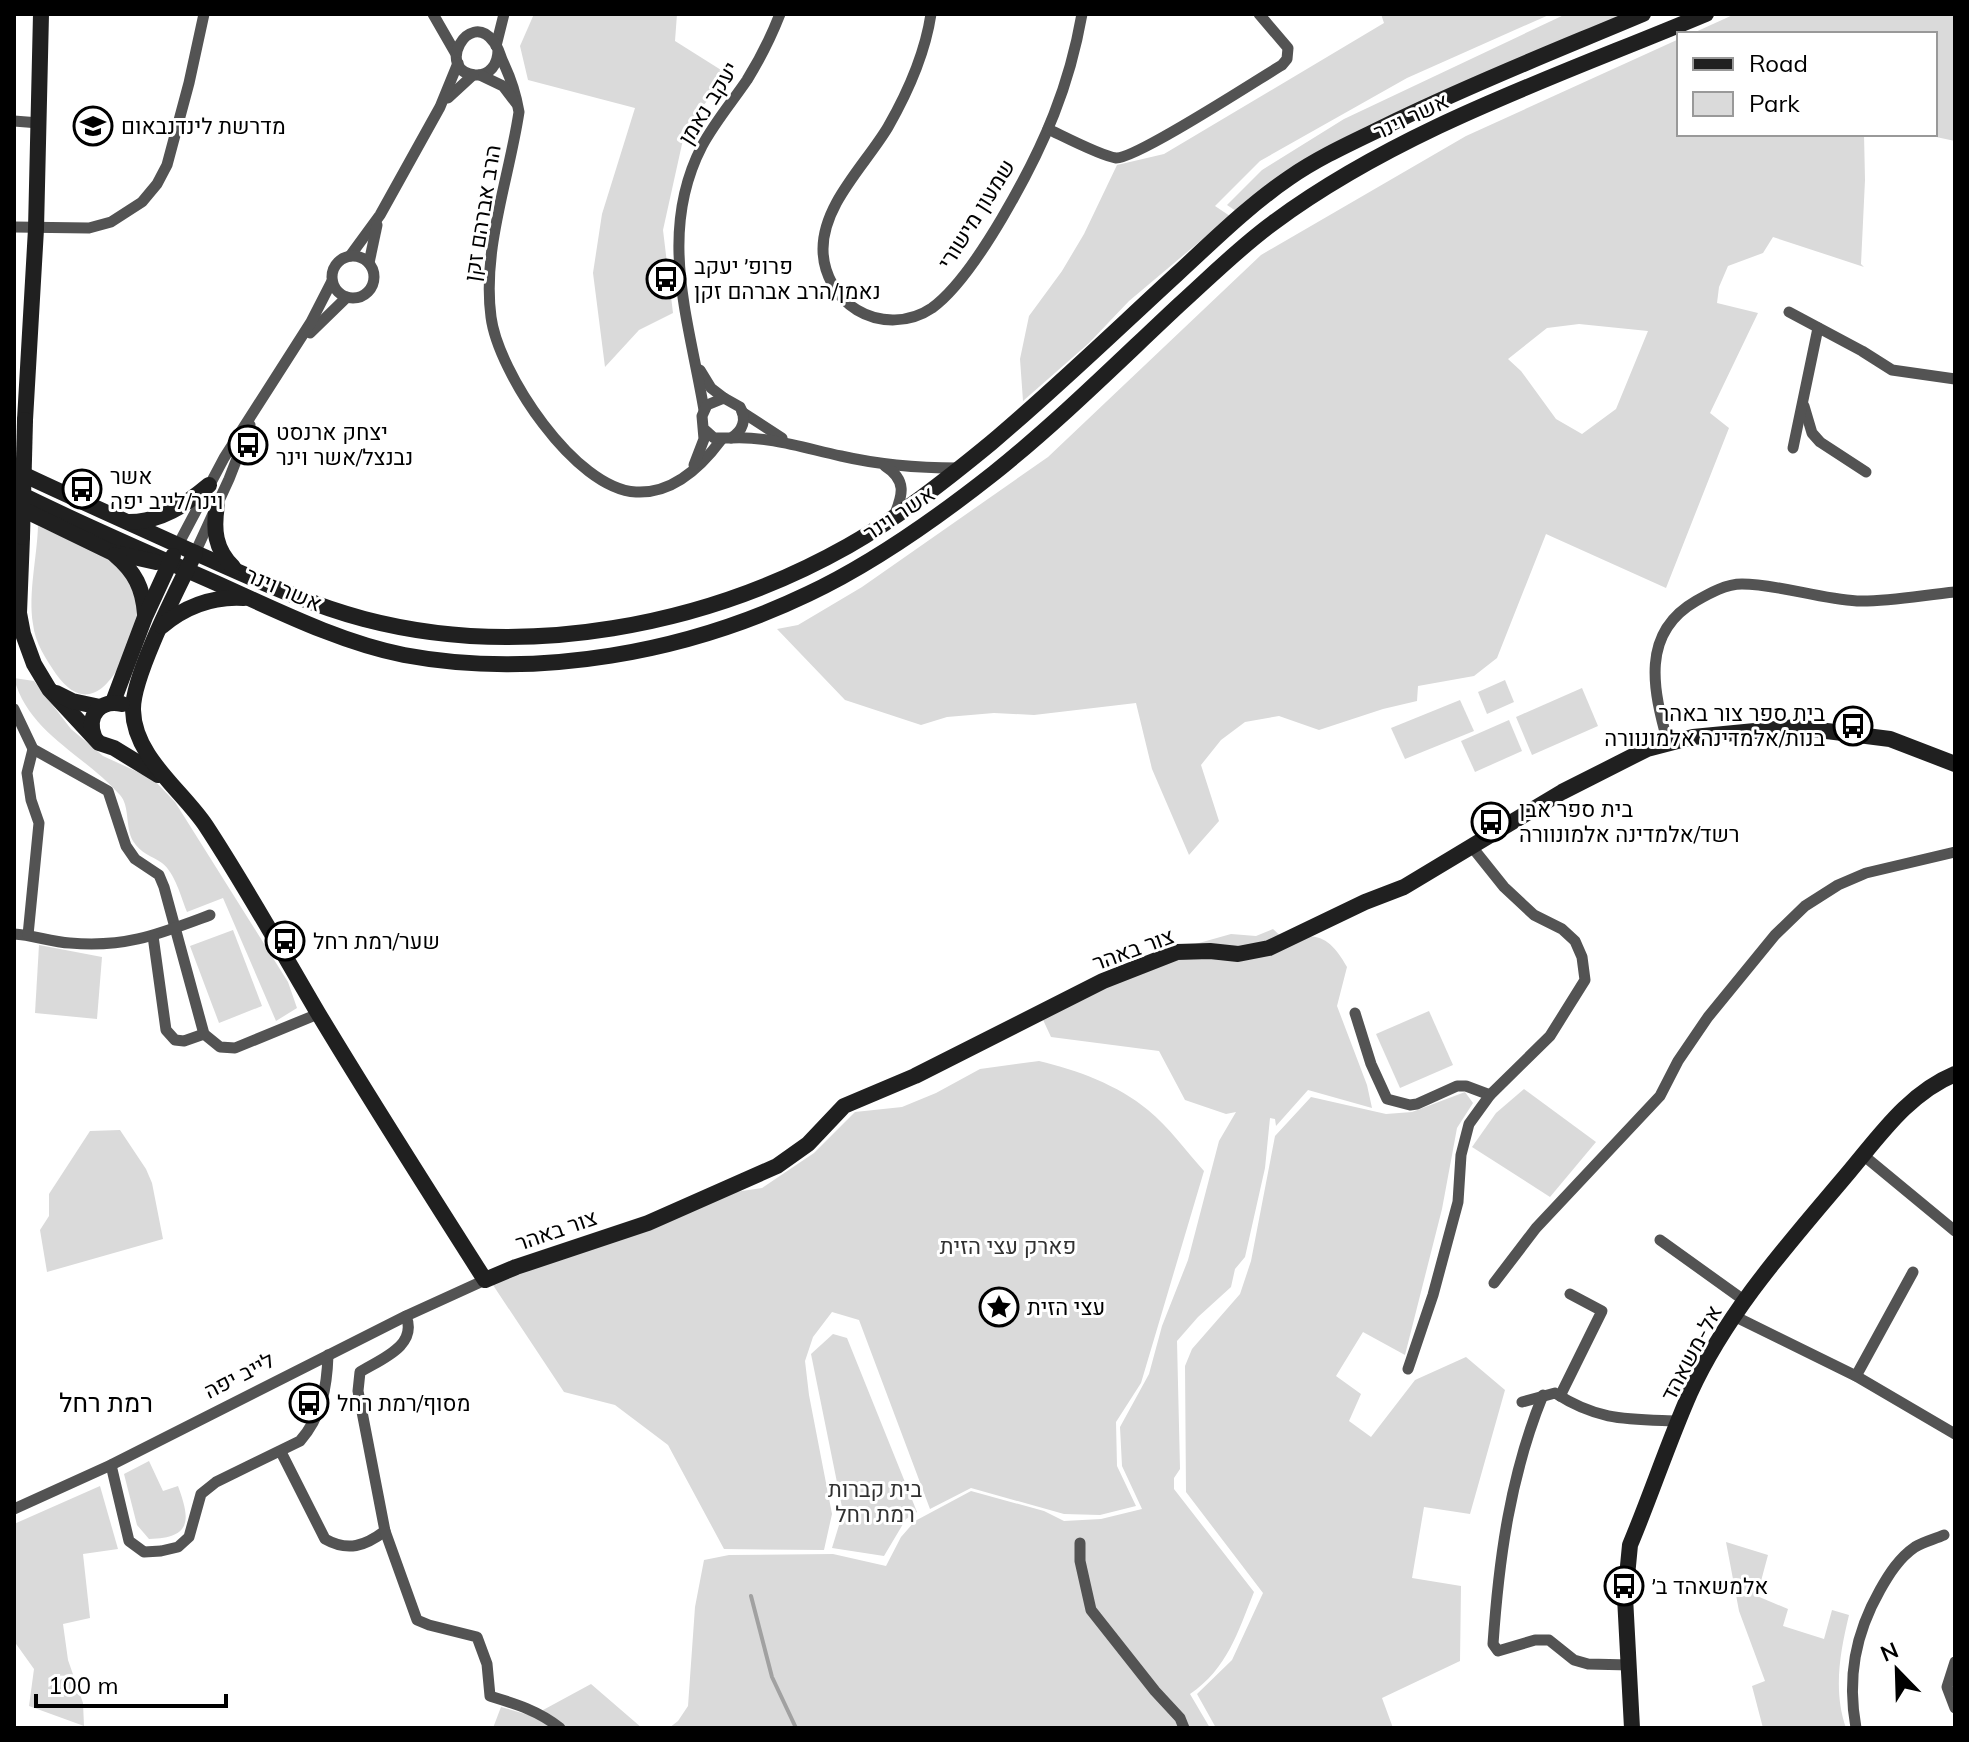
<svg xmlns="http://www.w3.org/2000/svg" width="1969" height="1742" viewBox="0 0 1969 1742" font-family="Mulish,Heebo,sans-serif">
	<rect width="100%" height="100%" fill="#fff"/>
	<g fill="#dadada" fill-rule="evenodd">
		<polygon points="534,14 677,14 675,41 729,75 686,126 663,230 673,313 639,330 605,367 593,273 602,214 635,108 528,80 520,46"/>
		<polygon points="1381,14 1551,14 1407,78 1260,161 1215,206 1230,216 1129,301 1089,343 1023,401 1020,359 1029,316 1062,271 1084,234 1117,165 1164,154 1384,23"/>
		<polygon points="1566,14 1625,14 1410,110 1236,211 1227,205 1262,170 1344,119"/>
		<polygon points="1735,14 1955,14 1955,141 1922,134 1935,134 1935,34 1691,34"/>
		<path d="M1679,39V134H1864L1865,180L1861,264L1864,267L1773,237L1763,253L1728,266L1719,287L1717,303L1758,313L1710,413L1729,428L1666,588L1546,534L1497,658L1474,676L1418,686L1417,701L1383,709L1319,730L1279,716L1245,722L1221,740L1201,765L1219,821L1189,855L1152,769L1136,703L1034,715L994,713L947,717L921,725L845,700L777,629L798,625L862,587L1048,457L1261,255L1466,136ZM1579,324L1648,331L1616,409L1582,434L1556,419L1521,371L1508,359L1547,328Z"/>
		<path d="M38,526C58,535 119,559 129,576C133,583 138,603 138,611C133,649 98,733 56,674C46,659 35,643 33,624C28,593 37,558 38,526Z"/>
		<path d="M14,678L34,681L71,729L103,756L153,779L175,802L288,982L297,1008L276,1021L223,898L187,912C181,897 175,873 162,863C152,856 140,853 133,841C125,827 130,806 120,795C85,755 28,733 14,678Z"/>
		<polygon points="1505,680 1514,702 1487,714 1478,692"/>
		<polygon points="1582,688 1598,726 1532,755 1516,717"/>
		<polygon points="1460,700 1474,731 1405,759 1391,728"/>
		<polygon points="1509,720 1522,751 1475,772 1461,741"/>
		<path d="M1273,929L1286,941C1318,929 1332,940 1347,967L1337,1006L1367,1085L1372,1108L1308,1090L1276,1126L1275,1119L1270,1118L1265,1168L1245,1257L1235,1269L1231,1287L1198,1317L1177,1341L1180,1469L1174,1478V1489L1254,1592C1238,1632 1227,1669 1190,1694L1210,1728H669L678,1721L688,1706L695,1607L704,1560L729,1555L833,1554L886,1566L901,1537L915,1521L971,1491L1044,1511L1064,1521L1101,1519L1142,1509L1122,1466L1120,1427L1149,1374L1162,1326L1188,1260L1219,1141L1236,1112L1226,1114L1185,1100L1159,1051L1051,1037L1038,1009L1167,952L1231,934L1256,936Z"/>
		<polygon points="233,930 262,1006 219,1023 190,946"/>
		<polygon points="39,945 102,957 97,1019 35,1013"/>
		<polygon points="1429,1011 1453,1065 1400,1088 1376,1034"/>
		<path d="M1039,1061C1077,1070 1118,1085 1148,1110C1169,1127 1186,1151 1204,1171L1141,1383L1116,1422L1117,1466L1136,1506L1100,1515L1064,1514L971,1488L930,1509L859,1320L832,1312L813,1337L805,1361L809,1395L832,1514L824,1550L724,1549L668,1445L615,1405L564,1392L491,1282L715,1195L762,1188L814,1153L855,1112L902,1107L936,1093L980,1069Z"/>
		<polygon points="1524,1089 1596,1142 1550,1197 1472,1147 1496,1113"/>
		<polygon points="1465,1092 1473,1103 1457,1128 1442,1209 1405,1355 1363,1332 1336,1376 1361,1394 1349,1421 1371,1437 1415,1380 1466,1357 1505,1390 1470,1514 1424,1507 1412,1578 1461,1586 1460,1661 1382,1698 1393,1728 1216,1728 1197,1694 1232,1660 1263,1593 1186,1492 1185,1366 1192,1349 1240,1294 1251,1261 1275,1136 1311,1097 1386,1114 1412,1112"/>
		<polygon points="120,1130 146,1169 152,1183 163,1239 47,1272 40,1230 49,1216 49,1194 90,1131"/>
		<polygon points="833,1334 847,1338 917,1512 906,1519 884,1556 832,1548 843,1512 811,1354"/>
		<path d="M149,1461L163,1491L178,1486C190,1519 193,1538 149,1539L137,1525L124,1474Z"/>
		<polygon points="100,1486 118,1549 83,1554 90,1618 63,1624 68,1660 83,1703 84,1726 29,1706 34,1669 14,1641 14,1524"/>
		<path d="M1726,1542L1768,1555L1757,1596L1788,1609L1783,1626L1824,1639L1832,1610L1849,1615C1840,1652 1833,1691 1846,1728H1763L1752,1686L1765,1681L1739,1611Z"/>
		<polygon points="591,1684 642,1728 493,1728 501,1707 532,1716"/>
	</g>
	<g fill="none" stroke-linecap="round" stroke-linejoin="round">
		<polyline stroke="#a1a1a1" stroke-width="4" points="751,1596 772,1677 796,1728"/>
		<g stroke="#535353" stroke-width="11">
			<polyline points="433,14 456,54"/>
			<path d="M931,14C925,54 908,92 888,127C866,164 823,204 823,249C823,274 837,298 857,310C880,324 910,323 932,308C976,276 1034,165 1054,114C1067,81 1076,48 1082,14"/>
			<polyline points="496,46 504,14"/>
			<path d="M498,50C498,64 490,76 475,75C435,71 468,9 493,41C499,47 500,57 504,64C512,81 516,94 519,112C509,179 482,249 491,317C498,372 575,489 636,492C672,494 701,467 721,440"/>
			<polyline points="480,75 503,86 516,103"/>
			<polyline points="448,98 473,75"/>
			<polyline points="14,121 39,123"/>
			<path d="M1048,129C1063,136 1101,156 1116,158C1136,159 1257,80 1282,65L1287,59L1288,48L1259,14"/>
			<polyline points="14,227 89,228 111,222 142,202 157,184 167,165 189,83 204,14"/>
			<polyline points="350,256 380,215 440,107 458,63"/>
			<circle cx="353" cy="277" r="21"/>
			<polyline points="369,263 377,225"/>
			<polyline points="1789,312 1862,351 1892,370 1955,379"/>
			<polyline points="310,333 347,297"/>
			<polyline points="700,370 711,388 724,398"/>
			<polyline points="1804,406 1812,433 1820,442 1866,472"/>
			<path d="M704,410C689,320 657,233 702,146C715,122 732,102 747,80C760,59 771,37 780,14"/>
			<polyline points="742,412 782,438"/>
			<path d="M731,438C769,436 804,448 841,456C880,465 919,468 958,468"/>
			<polyline points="1793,448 1818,328"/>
			<path d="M694,465L704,439L702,416L707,405L724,398L740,407C747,419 743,431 731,438H714L704,429"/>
			<path d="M885,466C907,480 903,495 894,516"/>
			<polyline points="178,545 224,458 311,322 332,281"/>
			<polyline points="195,553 229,479 250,425"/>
			<polyline points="14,709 33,749 108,791 126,846 135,859 159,875 164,887 204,1034 220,1047 235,1048 318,1014"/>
			<path d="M1668,743C1653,690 1640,633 1696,601C1710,593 1726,584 1742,584C1778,584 1819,599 1857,601C1889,602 1923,595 1955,592"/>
			<path d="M14,934C33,935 51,942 70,943C126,948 159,934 210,915"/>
			<polyline points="28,935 39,823 31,800 27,773 33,749"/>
			<polyline points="153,936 166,1030 175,1040 184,1041 204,1034"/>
			<polyline points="1355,1013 1371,1064 1387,1099 1410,1105 1417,1104 1457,1086 1466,1086 1490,1095"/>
			<polyline points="1863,1155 1955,1231"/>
			<polyline points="1660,1240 1745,1301"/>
			<polyline points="1494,1283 1536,1228 1660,1096 1678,1061 1708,1017 1775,935 1805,906 1838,885 1866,873 1955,852"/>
			<polyline points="1734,1316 1856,1376 1955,1434"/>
			<polyline points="1408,1369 1433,1295 1458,1202 1461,1155 1469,1124 1490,1095 1550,1036 1585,980 1582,957 1575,941 1562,929 1534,915 1504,887 1472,847"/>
			<polyline points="1856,1376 1913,1272"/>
			<path d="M1543,1395C1510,1476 1499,1558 1493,1644L1498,1651L1535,1640H1549L1574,1660L1588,1664L1630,1665"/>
			<polyline points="1560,1396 1602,1311 1570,1294"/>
			<path d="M1522,1402L1555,1393C1600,1422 1629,1419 1680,1421"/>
			<path d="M281,1452L325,1539C348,1552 365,1546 385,1531L358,1391L360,1372C381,1359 418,1346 406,1316"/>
			<path d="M111,1465L129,1541L144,1552L161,1551L178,1547L189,1537L201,1494L216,1482L300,1441C322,1416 327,1387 328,1355"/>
			<polyline points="14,1509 111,1465 406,1316 485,1280"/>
			<path d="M385,1531L417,1620L429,1625L477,1637L487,1664L490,1696C516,1704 539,1711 560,1728"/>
			<polyline points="1080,1543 1080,1561 1091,1610 1155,1691 1180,1718 1184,1728"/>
			<polyline points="1955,1662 1947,1687 1955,1708"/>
			<path d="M1856,1728C1847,1678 1855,1634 1880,1590C1889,1574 1899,1558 1915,1547C1923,1542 1935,1539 1944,1535"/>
		</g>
		<g stroke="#202020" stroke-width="16">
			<polyline points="25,420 36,229 41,14"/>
			<path d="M14,470C73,498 132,524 191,551C248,576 304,603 364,619C524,661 706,626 848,546C899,517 946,480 991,443C1055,389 1115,331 1177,274C1213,241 1248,206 1289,178C1322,155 1360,139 1396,121C1476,82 1560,49 1643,14"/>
			<path d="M14,491C80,524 148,553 216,583C276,610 339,642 404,655C538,680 687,652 808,594C874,563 937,518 994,473C1059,421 1118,362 1179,305C1210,277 1240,247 1273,223C1401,128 1561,75 1706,14"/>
			<polyline points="14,505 111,552 156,562"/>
			<path d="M217,505C213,530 215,549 233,567"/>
			<path d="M129,522C161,522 185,505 209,485"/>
			<polyline points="22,537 19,613 23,634 34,664 49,689 99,743 114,748 158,775"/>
			<path d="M195,553C179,586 132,676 133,710C134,757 182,790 206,826C246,887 281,950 318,1013C372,1103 429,1192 485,1280L516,1267L648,1223L777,1166L808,1144L844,1106L915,1076L1103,981L1177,952L1210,951L1238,954L1269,948L1365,902L1404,887L1562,792L1647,749L1693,737L1795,727L1890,739L1955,764"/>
			<path d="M115,555C135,572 143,588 145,614"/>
			<path d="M162,626C186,606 213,596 244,598"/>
			<polyline points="56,693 72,701 100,707"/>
			<polyline points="113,702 145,617 173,556"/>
			<path d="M94,736C86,715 101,699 122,704"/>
			<path d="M1632,1728L1625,1597L1630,1545C1651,1495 1668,1443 1690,1393C1728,1310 1791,1241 1849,1172C1880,1135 1909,1093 1955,1074"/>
		</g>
		<polyline stroke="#202020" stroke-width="16" points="22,537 25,420"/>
	</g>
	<defs>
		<symbol id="school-ring" viewBox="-11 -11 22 22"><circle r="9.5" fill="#fff" stroke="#000" stroke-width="1.5"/><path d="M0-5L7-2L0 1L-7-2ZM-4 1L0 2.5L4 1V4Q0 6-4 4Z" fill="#000"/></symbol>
		<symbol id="bus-ring" viewBox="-11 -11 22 22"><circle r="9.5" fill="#fff" stroke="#000" stroke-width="1.5"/><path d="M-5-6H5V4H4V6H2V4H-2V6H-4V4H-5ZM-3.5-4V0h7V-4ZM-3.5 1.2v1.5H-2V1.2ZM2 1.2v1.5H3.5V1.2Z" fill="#000"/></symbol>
		<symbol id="sight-ring" viewBox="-11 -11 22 22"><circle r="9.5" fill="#fff" stroke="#000" stroke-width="1.5"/><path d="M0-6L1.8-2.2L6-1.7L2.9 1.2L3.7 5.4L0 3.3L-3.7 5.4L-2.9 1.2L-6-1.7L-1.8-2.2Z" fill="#000"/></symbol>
	</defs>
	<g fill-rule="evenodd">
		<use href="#school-ring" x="71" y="104" width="44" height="44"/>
		<use href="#bus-ring" x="644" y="257" width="44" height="44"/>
		<use href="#bus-ring" x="226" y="423" width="44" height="44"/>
		<use href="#bus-ring" x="60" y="467" width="44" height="44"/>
		<use href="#bus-ring" x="1831" y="704" width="44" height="44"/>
		<use href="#bus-ring" x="1469" y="800" width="44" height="44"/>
		<use href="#bus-ring" x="263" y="919" width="44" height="44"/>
		<use href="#sight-ring" x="977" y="1285" width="44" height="44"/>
		<use href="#bus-ring" x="287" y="1381" width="44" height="44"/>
		<use href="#bus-ring" x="1602" y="1564" width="44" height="44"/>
	</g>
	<g text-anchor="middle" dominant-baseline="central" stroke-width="6" stroke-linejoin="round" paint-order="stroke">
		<g font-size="22" fill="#000" stroke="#fff">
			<text transform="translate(708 103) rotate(-58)">יעקב נאמן</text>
			<text transform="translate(1411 116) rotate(-25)">אשר וינר</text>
			<text transform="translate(482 213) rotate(-81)">הרב אברהם זקן</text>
			<text transform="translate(976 214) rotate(-58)">שמעון מישורי</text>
			<text transform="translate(899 513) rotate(-33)">אשר וינר</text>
			<text transform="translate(284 589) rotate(23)">אשר וינר</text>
			<text transform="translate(1133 949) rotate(-20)">צור באהר</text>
			<text transform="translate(556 1230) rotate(-19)">צור באהר</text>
			<text transform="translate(1691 1353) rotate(-62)">אל-משאהד</text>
			<text transform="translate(239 1375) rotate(-27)">לייב יפה</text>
		</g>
		<g font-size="22" fill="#000" stroke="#fff" text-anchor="start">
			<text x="121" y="126">מדרשת לינדנבאום</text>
			<text x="694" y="266">פרופ׳ יעקב<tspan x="694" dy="25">נאמן/הרב אברהם זקן</tspan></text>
			<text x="276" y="432">יצחק ארנסט<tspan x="276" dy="25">נבנצל/אשר וינר</tspan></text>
			<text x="110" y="476">אשר<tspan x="110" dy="25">וינר/לייב יפה</tspan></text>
			<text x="1825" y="713" text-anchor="end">בית ספר צור באהר<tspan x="1825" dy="25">בנות/אלמדינה אלמונוורה</tspan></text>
			<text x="1519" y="809">בית ספר אבן<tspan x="1519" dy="25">רשד/אלמדינה אלמונוורה</tspan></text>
			<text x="313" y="941">שער/רמת רחל</text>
			<text x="1027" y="1307">עצי הזית</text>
			<text x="337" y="1403">מסוף/רמת רחל</text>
			<text x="1652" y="1586">אלמשאהד ב׳</text>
		</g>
		<g font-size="22" fill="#313131" stroke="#fff">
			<text x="1008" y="1246">פארק עצי הזית</text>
			<text x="875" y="1489">בית קברות<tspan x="875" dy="25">רמת רחל</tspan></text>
		</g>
		<g font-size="26" fill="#000" stroke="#fff">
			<text x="106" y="1402">רמת רחל</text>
		</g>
	</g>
	<rect width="1969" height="1742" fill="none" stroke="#000000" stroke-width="32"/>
	<rect x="1677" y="32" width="260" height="104" fill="#ffffff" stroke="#999999" stroke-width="2"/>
	<rect x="1693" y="58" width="40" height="12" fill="#202020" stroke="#999999" stroke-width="2"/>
	<text x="1749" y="72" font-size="24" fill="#000000">Road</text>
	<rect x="1693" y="92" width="40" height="24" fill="#dadada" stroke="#999999" stroke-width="2"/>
	<text x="1749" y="112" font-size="24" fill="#000000">Park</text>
	<g transform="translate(1897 1670) rotate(337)" stroke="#ffffff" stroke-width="6" paint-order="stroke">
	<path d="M0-6L14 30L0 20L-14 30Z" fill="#000000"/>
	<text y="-12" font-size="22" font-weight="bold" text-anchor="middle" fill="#000000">N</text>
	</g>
	<path d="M36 1694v12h190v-12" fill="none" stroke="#000000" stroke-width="4"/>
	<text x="48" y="1694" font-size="24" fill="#000000" stroke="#ffffff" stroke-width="6" paint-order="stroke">100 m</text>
</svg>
